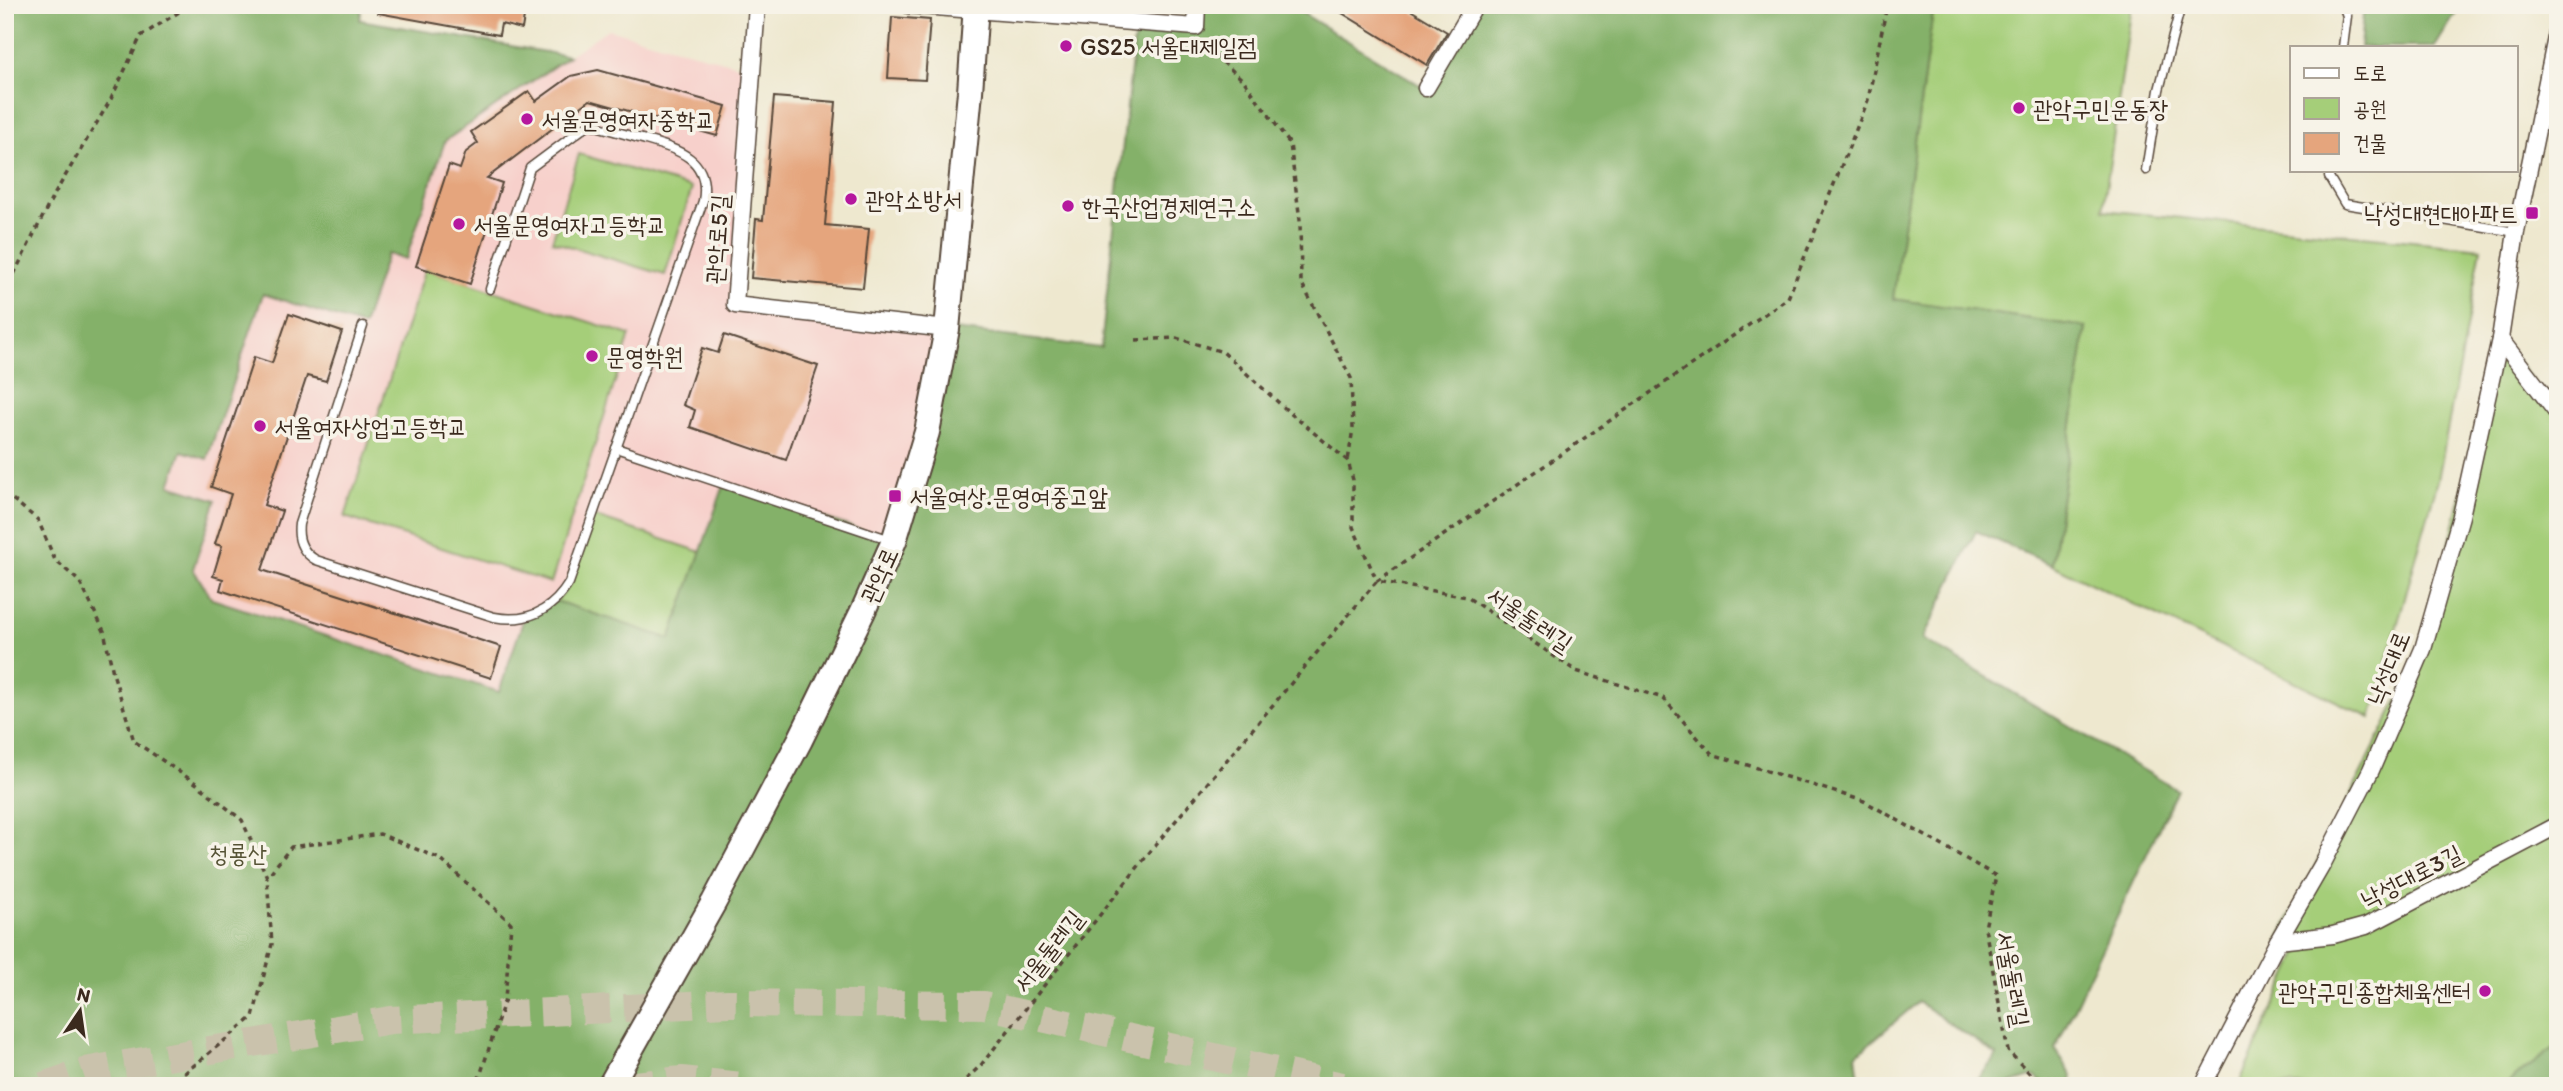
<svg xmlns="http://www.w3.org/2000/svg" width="2563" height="1091" viewBox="0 0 2563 1091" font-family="Itim,'Poor Story',sans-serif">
	<rect width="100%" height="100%" fill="#f7f3e8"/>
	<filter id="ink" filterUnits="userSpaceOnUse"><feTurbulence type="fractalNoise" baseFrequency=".0143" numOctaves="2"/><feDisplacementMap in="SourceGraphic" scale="14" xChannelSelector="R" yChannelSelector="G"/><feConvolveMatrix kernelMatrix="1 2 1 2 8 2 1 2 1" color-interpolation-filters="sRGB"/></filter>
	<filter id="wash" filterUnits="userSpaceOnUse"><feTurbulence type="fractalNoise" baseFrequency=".00686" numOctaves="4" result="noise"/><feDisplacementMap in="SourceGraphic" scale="28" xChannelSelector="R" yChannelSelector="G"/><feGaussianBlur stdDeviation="1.57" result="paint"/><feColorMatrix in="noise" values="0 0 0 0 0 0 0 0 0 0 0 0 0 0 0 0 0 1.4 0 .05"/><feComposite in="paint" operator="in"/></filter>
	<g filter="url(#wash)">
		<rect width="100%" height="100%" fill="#eee8cf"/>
		<polygon fill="#f7d0cb" points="608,29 752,69 735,305 947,329 894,541 724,485 670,640 524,618 499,692 211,599 193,569 216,501 170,485 182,451 208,459 263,293 387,253 406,259 445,141"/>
		<g fill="#a5ce79" stroke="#707c4c" stroke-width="2">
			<polygon points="1934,5 2132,5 2103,210 2481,248 2438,480 2371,718 2052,565 2086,327 1893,299"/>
			<polygon points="579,154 692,188 665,275 552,241"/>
			<polygon points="425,269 630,335 551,583 345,517"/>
			<polygon points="2500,339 2558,414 2558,1056 2518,1086 2238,1086 2304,940 2278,941 2423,649"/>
			<polygon points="593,516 701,552 670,640 556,601 563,593"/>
		</g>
		<g fill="#84b169" stroke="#606e44" stroke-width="2">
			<polygon points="5,5 362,5 360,20 569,56 445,141 406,259 387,254 363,326 263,294 207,459 182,451 170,485 216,500 193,569 212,599 499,692 524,618 556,601 670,639 724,485 894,541 947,329 1101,348 1136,22 1196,27 1197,5 1289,5 1425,88 1475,5 1934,5 1893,299 2086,327 2052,565 1976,531 1923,639 2177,790 2055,1049 2072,1076 2073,1086 2046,1086 2034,1076 2002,1086 1973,1086 1997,1055 1918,1002 1856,1055 1860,1086 5,1086"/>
			<polygon points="2364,5 2461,5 2435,47 2360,47"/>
			<polygon points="2558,1045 2558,1086 2503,1086"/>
		</g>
		<g id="blocks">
			<g fill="#e5a57d">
				<polygon points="378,5 526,5 522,29 501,24 499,35 378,13"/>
				<polygon points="1329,5 1402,5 1447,32 1427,65"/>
				<polygon points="892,17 930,20 925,80 888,78"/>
				<polygon points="598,70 726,106 717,136 590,100 487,178 502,183 470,284 416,266 449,165 460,169 466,152 478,143 471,132 529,91 536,101 571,76"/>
				<polygon points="774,97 836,102 825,225 869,229 863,288 751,278 756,219 763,220"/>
				<polygon points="289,314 342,332 326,381 307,376 264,505 282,511 262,570 501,647 491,678 220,590 223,579 213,576 222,546 215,544 231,494 211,487 254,357 272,363"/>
				<polygon points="724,335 818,366 786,460 690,427 695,410 683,405 702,348 718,353"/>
			</g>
		</g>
	</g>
	<g filter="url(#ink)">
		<use href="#blocks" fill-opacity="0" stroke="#564639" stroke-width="2"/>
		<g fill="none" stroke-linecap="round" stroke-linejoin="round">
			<g stroke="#cac2ac" stroke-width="28" stroke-dasharray="28 14" stroke-linecap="butt">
				<polyline points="43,1086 90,1070 391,1020 728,1003 984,1005 1342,1086"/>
				<polyline points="626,1086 682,1080 742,1086"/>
			</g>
			<defs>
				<g id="lane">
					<polyline points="2343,5 2347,16 2343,47"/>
					<polyline points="2146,170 2159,90 2181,5"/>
					<polyline points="2330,170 2329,177 2345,204 2516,232"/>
					<path d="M363,326L299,524C297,540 302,552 316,560L494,617C526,623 552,611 569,583L703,201C711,157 676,149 642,139C624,134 607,129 589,124L530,168L490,289"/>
					<polyline points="616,448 891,540"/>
				</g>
				<g id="street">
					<polyline points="757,5 735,305 947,329"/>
					<polyline points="909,5 1196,27 1197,5"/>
					<polyline points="1426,88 1475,5"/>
					<polyline points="2500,339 2558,414"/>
					<polyline points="2278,941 2333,935 2366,926 2558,825"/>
					<polyline points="2203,1086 2278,941 2322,865 2371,770 2423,649 2461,516 2500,339 2516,232 2558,28"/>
				</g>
				<polyline id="primary" points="610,1086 714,902 800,740 863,611 894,541 927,432 947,329 970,92 976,5"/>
			</defs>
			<use href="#lane" stroke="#564639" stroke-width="11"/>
			<use href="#street" stroke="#564639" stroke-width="19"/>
			<use href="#primary" stroke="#564639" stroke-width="28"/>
			<g stroke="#564639" stroke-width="3.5" stroke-dasharray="5 5" stroke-linecap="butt">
				<polyline points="1215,55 1244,81 1290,144 1300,220 1301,282 1351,378 1353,428 1348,461"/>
				<polyline points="5,292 51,200 111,99 141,36 190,5"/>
				<polyline points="1136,340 1176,338 1223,352 1290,413 1348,461 1353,480 1353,527 1377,581 1788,298 1868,100 1887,5"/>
				<polyline points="5,493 38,520 55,560 80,582 104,631 113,673 134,741 197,784 242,820 267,877 291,847 380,834 440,859 511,923 505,999 480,1076 472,1086"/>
				<polyline points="169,1086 253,1017 272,944 267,878"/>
				<polyline points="959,1086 981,1065 1157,843 1377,581 1467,597 1576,671 1663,698 1712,754 1864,801 1996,876 1985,928 2008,1051 2042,1086"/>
			</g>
			<use href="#lane" stroke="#fff" stroke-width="8"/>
			<use href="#street" stroke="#fff" stroke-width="16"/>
			<use href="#primary" stroke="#fff" stroke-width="24"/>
		</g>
	</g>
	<g fill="#b5179e" stroke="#f7f3e8" stroke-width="2.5">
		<circle cx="1066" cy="46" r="7"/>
		<circle cx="2019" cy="108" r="7"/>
		<circle cx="527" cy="119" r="7"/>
		<circle cx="851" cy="199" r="7"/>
		<circle cx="1068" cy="206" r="7"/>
		<rect x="2525" y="206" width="14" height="14" rx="3.5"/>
		<circle cx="459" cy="224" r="7"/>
		<circle cx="592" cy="356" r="7"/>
		<circle cx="260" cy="426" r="7"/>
		<rect x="888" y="489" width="14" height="14" rx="3.5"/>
		<circle cx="2485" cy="991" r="7"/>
	</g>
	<g text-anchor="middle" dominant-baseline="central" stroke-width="7" stroke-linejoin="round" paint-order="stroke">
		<g font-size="24" fill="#3b2a1e" stroke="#f7f3e8" text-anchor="start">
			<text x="1080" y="46">GS25 서울대제일점</text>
			<text x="2033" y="108">관악구민운동장</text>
			<text x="541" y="119">서울문영여자중학교</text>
			<text x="865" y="199">관악소방서</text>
			<text x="1082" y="206">한국산업경제연구소</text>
			<text x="2518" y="213" text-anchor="end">낙성대현대아파트</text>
			<text x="473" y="224">서울문영여자고등학교</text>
			<text x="606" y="356">문영학원</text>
			<text x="274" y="426">서울여자상업고등학교</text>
			<text x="909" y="496">서울여상.문영여중고앞</text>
			<text x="2471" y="991" text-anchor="end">관악구민종합체육센터</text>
		</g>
		<g font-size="24" fill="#3b2a1e" stroke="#f7f3e8">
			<text transform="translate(717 239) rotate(-86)">관악로5길</text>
			<text transform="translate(879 575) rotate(-66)">관악로</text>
			<text transform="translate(1530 619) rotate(34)">서울둘레길</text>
			<text transform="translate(2388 668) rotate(-68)">낙성대로</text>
			<text transform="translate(2411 876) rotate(-27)">낙성대로3길</text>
			<text transform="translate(1048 951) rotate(-52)">서울둘레길</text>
			<text transform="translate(2013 979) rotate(80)">서울둘레길</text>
		</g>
		<g font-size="24" fill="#565335" stroke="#f7f3e8">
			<text x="238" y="853">청룡산</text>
		</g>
	</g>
	<rect width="2563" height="1091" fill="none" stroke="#f7f3e8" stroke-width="28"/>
	<rect x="2290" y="46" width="228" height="126" fill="#f7f3e8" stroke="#aca397" stroke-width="2"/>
	<rect x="2304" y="68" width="35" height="10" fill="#ffffff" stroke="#aca397" stroke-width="2"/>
	<text x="2353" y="80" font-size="21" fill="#3b2a1e">도로</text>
	<rect x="2304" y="98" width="35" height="21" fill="#a5ce79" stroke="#aca397" stroke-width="2"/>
	<text x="2353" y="116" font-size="21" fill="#3b2a1e">공원</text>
	<rect x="2304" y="133" width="35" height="21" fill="#e5a57d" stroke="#aca397" stroke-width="2"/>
	<text x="2353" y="150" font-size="21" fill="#3b2a1e">건물</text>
	<g transform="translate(80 1011) rotate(13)" stroke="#f7f3e8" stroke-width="5" paint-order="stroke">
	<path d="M0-5L12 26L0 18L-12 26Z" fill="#3b2a1e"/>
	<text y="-10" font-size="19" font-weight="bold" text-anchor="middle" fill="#3b2a1e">N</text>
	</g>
</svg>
